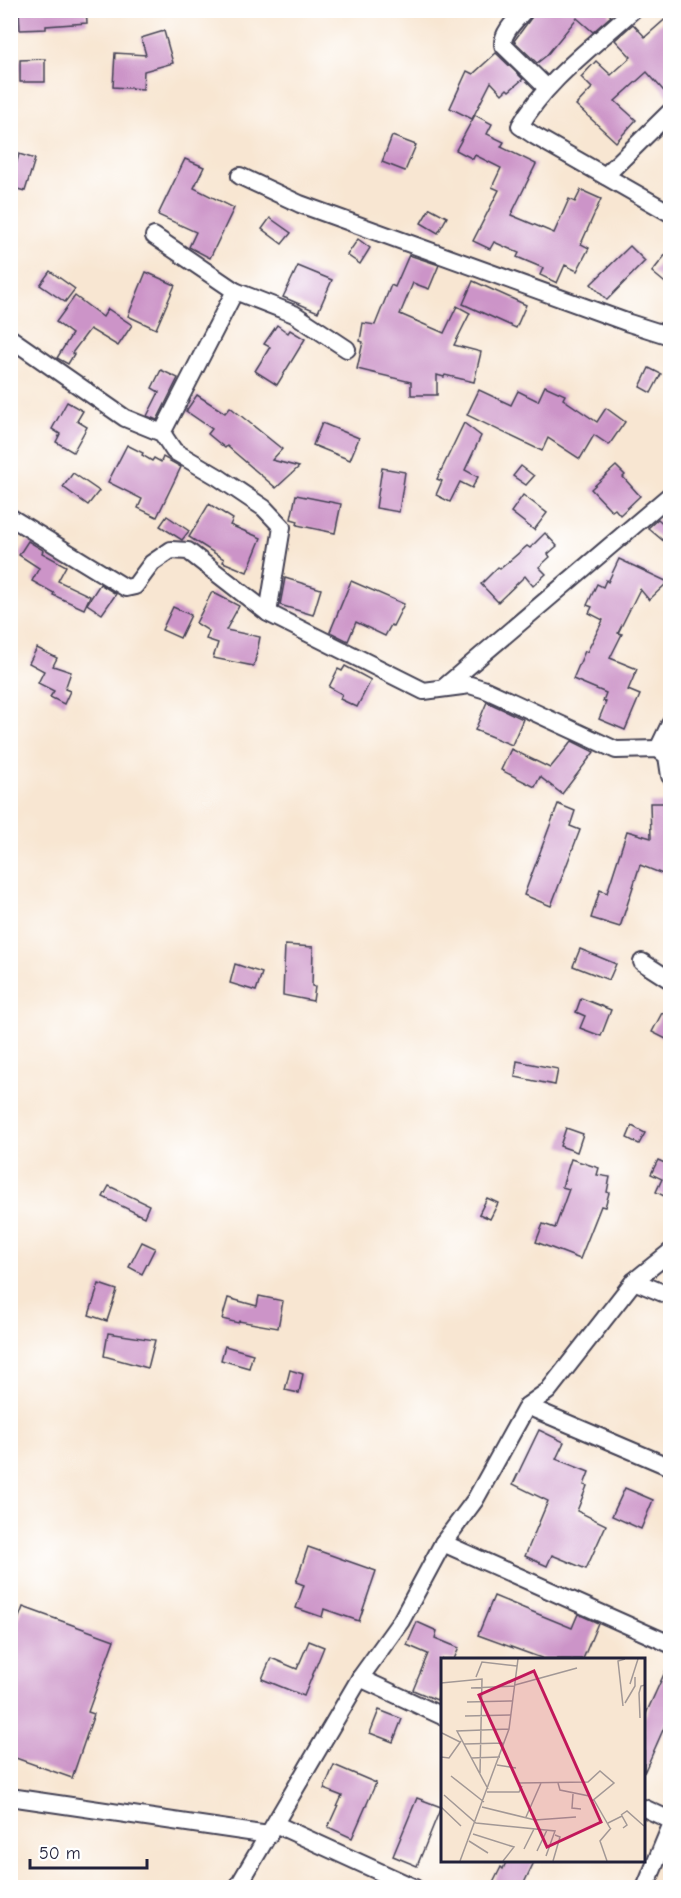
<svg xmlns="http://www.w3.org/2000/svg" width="681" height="1898" viewBox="0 0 681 1898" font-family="'Comic Neue',sans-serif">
	<rect width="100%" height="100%" fill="#fff"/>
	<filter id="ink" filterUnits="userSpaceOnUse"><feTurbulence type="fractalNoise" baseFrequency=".0167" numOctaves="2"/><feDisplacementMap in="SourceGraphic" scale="12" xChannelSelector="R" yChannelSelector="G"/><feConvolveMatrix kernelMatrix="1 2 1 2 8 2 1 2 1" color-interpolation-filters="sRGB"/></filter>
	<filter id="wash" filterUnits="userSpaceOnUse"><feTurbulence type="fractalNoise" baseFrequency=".008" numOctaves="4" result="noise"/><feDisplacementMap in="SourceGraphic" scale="24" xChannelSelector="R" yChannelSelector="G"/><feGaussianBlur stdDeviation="1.35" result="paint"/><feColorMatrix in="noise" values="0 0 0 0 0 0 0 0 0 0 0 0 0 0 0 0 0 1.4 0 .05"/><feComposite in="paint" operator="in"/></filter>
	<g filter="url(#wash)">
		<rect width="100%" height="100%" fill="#f8e6d2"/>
		<g id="blocks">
			<g fill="#cc94c8">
				<polygon points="19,10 86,10 87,23 46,26 46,29 20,30"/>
				<polygon points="537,10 612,10 609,14 611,16 593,32 577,18 546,56 537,63 514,41"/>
				<polygon points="670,15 670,98 647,72 615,101 636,120 616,142 576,105 592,88 581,77 596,61 611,75 631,57 615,40 633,24 645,37"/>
				<polygon points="164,31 173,63 144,71 143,89 113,87 115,53 146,55 141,38"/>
				<polygon points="496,53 523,79 509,91 507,89 502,94 491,82 472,119 450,108 467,71 473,74"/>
				<polygon points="45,59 45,82 20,82 20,60"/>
				<polygon points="475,115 492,124 487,134 504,142 501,147 536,164 511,215 554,233 569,199 575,202 581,190 601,199 581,244 589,248 577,271 565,265 557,283 540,275 543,268 517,257 519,253 494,242 490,249 473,241 499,190 492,187 501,168 475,155 473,159 456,150"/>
				<polygon points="392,136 416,145 405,171 382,162"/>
				<polygon points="19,154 35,159 25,191 10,187"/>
				<polygon points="185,159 204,167 194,188 234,208 210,258 189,247 196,232 158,215"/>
				<polygon points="430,208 447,217 438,233 421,223"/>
				<polygon points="270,218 291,233 282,244 262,229"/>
				<polygon points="358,239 370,248 360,264 347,255"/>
				<polygon points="630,246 645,261 607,300 591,284"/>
				<polygon points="670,249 670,287 652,272"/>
				<polygon points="409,255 439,265 429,289 413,283 400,314 444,333 457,306 470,313 454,345 481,352 474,382 445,375 444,377 437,375 437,395 411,395 411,382 357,369 363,342 360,341 363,323 375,325 391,285 395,287"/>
				<polygon points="298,266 332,280 318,312 283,297"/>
				<polygon points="50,271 75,289 65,302 40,285"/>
				<polygon points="146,272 175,285 156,329 128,316"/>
				<polygon points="473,281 526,305 516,328 463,304"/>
				<polygon points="75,296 103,317 108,309 132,325 118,346 90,329 72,353 74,354 68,364 57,358 72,334 56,322"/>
				<polygon points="277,325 288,333 290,330 305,339 277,385 255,371 270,347 264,344"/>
				<polygon points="649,368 661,374 651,393 640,387"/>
				<polygon points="161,370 178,378 157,420 147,416 159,392 152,388"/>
				<polygon points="545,386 565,395 563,399 597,422 606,408 625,422 609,445 594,435 580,459 548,438 542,451 467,415 479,390 511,405 518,391 538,401"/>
				<polygon points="197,395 225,413 230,407 282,449 272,460 299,467 276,488 227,446 225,448 208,434 212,429 186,411"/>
				<polygon points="67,402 83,411 77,421 87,427 73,452 56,442 60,434 52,429"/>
				<polygon points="322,423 359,438 350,460 313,445"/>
				<polygon points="464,423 481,436 465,470 478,477 472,488 460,482 450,502 436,495 442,481 437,479"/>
				<polygon points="127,445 143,453 142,455 152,461 154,458 161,462 163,457 181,467 157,517 138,508 142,499 108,482"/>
				<polygon points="521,466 534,476 526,485 513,476"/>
				<polygon points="616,466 625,475 623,477 640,496 620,515 615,509 612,511 591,489"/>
				<polygon points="382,468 405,472 399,512 376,508"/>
				<polygon points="73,473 99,491 88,505 63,487"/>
				<polygon points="296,495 341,504 335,533 297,525 298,521 291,519"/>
				<polygon points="523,495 547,513 534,530 511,512"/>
				<polygon points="209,504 233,519 230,525 261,538 247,572 223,562 224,559 189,537"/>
				<polygon points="167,516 189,531 182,540 160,526"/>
				<polygon points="658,519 670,530 670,536 666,543 648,528"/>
				<polygon points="545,533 557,546 548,554 550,557 539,567 546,574 533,586 525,576 498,602 481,584 498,567 500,569 527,546 530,548"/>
				<polygon points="28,541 43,550 42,553 66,566 58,581 90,596 84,609 53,595 54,593 32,581 39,568 19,555"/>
				<polygon points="619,559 668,582 649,600 640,589 618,633 622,634 610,658 637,669 628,690 640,695 625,730 599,719 606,702 603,701 606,693 573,679 585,651 587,652 603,620 589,613 592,607 587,605 597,584 603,587 606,580 608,582"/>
				<polygon points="285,578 321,589 313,615 280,605"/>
				<polygon points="351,581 404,604 393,626 391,625 385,636 356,622 348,641 330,632"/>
				<polygon points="100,584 116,594 102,614 87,604"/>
				<polygon points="212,592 239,606 226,630 260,637 254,666 213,658 218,643 206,639 209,631 196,623"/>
				<polygon points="173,607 191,615 180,638 162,630"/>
				<polygon points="37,648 57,658 53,666 71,672 65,689 70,691 64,704 50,697 54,691 38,683 44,671 29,663"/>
				<polygon points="345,666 371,680 357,707 340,699 342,694 329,687 338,669 342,671"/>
				<polygon points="487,702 523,719 512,745 475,730"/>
				<polygon points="572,741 594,752 562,794 540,777 535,787 501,770 511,749 550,768"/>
				<polygon points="650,803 670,803 670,877 640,865 620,927 591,918 600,890 607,893 627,831 651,838"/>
				<polygon points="558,804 575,811 570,826 580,830 551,906 524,895"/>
				<polygon points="285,945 313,947 312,986 315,987 313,1001 283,995"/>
				<polygon points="580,949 616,964 609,980 573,966"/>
				<polygon points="235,964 262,973 256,991 230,983"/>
				<polygon points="581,998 611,1010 601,1036 580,1028 585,1016 576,1012"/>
				<polygon points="662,1013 670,1017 670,1041 652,1032"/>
				<polygon points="517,1061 558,1069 555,1085 515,1077"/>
				<polygon points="632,1126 645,1133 639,1144 627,1138"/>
				<polygon points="566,1128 583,1134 577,1152 560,1146"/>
				<polygon points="571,1159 599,1168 597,1175 610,1177 607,1192 609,1193 605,1207 601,1206 580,1259 536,1242 543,1224 555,1228 569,1189 562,1187"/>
				<polygon points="658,1160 669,1165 670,1162 670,1199 656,1192 662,1179 651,1174"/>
				<polygon points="109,1186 149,1205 144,1217 103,1197"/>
				<polygon points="487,1198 498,1203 490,1219 479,1214"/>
				<polygon points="142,1242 155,1248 142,1274 129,1267"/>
				<polygon points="99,1284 117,1290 107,1321 89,1315"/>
				<polygon points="259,1296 283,1301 278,1328 239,1321 238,1323 222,1319 228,1298 257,1306"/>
				<polygon points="108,1333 155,1340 148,1368 104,1356"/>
				<polygon points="225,1346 253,1354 249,1368 221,1360"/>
				<polygon points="290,1370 303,1374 299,1393 285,1390"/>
				<polygon points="539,1430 564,1442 556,1459 589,1472 584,1485 587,1486 577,1511 606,1525 586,1569 552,1555 547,1566 525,1556 548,1501 513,1484"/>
				<polygon points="625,1488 653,1500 641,1529 612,1516"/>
				<polygon points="308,1547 376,1571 359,1621 324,1609 322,1617 296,1608 304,1585 296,1582"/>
				<polygon points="494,1596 572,1628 578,1614 598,1623 583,1659 544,1659 478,1635"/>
				<polygon points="23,1607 114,1640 88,1712 94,1714 72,1778 10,1756 10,1641"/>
				<polygon points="417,1622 437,1631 435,1638 459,1648 454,1659 442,1659 442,1687 437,1700 413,1690 428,1654 407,1645"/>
				<polygon points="309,1641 324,1647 304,1696 262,1679 271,1658 297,1669"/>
				<polygon points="670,1661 670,1714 644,1773 644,1718"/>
				<polygon points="379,1710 402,1719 393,1742 370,1733"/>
				<polygon points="334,1765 376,1783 352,1838 328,1827 342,1796 324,1789"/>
				<polygon points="417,1798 441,1807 417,1866 393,1856"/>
				<polygon points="507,1860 535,1860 522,1887 504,1887 493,1883 501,1867 503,1869"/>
			</g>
		</g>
	</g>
	<g filter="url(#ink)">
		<use href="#blocks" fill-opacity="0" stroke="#423f52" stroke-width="1.5"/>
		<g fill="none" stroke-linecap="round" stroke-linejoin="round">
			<defs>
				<g id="minor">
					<path d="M525,10C517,19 502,32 503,45L547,88"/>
					<path d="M633,10C595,45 545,81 520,126L535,136L670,213"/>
					<polyline points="240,176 300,204 629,323 670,336"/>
					<polyline points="605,176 670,112"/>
					<polyline points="154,236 235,291 162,433"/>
					<polyline points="235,291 294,314 347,349"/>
					<polyline points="10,338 125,418 162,433 174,451 218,477 264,508 282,527 268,613"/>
					<polyline points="10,517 126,588 135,586 152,563 171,550 188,551 268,613 424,691 470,685 486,690 616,750 658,749 667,756 670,776"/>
					<polyline points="443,688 670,495"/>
					<polyline points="658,749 670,724"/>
					<polyline points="642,962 670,980"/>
					<polyline points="634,1281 670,1296"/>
					<polyline points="527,1406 670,1467"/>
					<polyline points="443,1543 670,1644"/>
					<polyline points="360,1678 442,1716"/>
					<polyline points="10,1797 269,1835"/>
					<polyline points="644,1808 670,1820"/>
					<polyline points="275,1824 415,1888"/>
					<polyline points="237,1888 360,1678 401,1621 443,1543 475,1500 527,1406 548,1391 634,1281 670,1252"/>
					<polyline points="645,1888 670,1828"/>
				</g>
			</defs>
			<use href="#minor" stroke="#423f52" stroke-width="20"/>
			<use href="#minor" stroke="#fff" stroke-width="16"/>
		</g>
	</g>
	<g transform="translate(441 1658)">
		<rect width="204" height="204" fill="#f8e6d2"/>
		<path fill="none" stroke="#a29896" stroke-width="1.5" d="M35,19L41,4L76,8M0,25L41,21L39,115M189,26L197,1M74,27L136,10M30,30L74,28M26,44L72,43M184,45L194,28V19M182,48L177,3L184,1M24,58L70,57M199,60L198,35L200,28L204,27M1,75L19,84M23,86L63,85M0,99L8,100L20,83M30,100L59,99M56,107L75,110M10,118L43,144M78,125L147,124L159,113L173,125L151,143L148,138L119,132L117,125M47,131L16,73L68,71M46,134H78L81,128M132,136L131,150L140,151M3,137L35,165L114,173L105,198M153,142L169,170M0,149L20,168M41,149L94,162L135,159M180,157L186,153L203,168M85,159L100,125M167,165L181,158L186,167L182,170M32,176L73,189L62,203M28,183L47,195M83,191L93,171M96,193L106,172M19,203L68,71L77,1M112,203L119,179L114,177M166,203L159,183L170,170"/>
		<path fill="#c2185b" fill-opacity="0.15" stroke="#c2185b" stroke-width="3" d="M93,13L160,164L106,189L38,37Z"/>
		<rect width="204" height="204" fill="none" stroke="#22223b" stroke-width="3"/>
	</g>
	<rect width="681" height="1898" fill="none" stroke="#fff" stroke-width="36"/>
	<path d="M30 1859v9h117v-9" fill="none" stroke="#22223b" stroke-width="3"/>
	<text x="39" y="1859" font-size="18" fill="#22223b" stroke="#ffffff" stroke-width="4.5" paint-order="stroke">50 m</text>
</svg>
